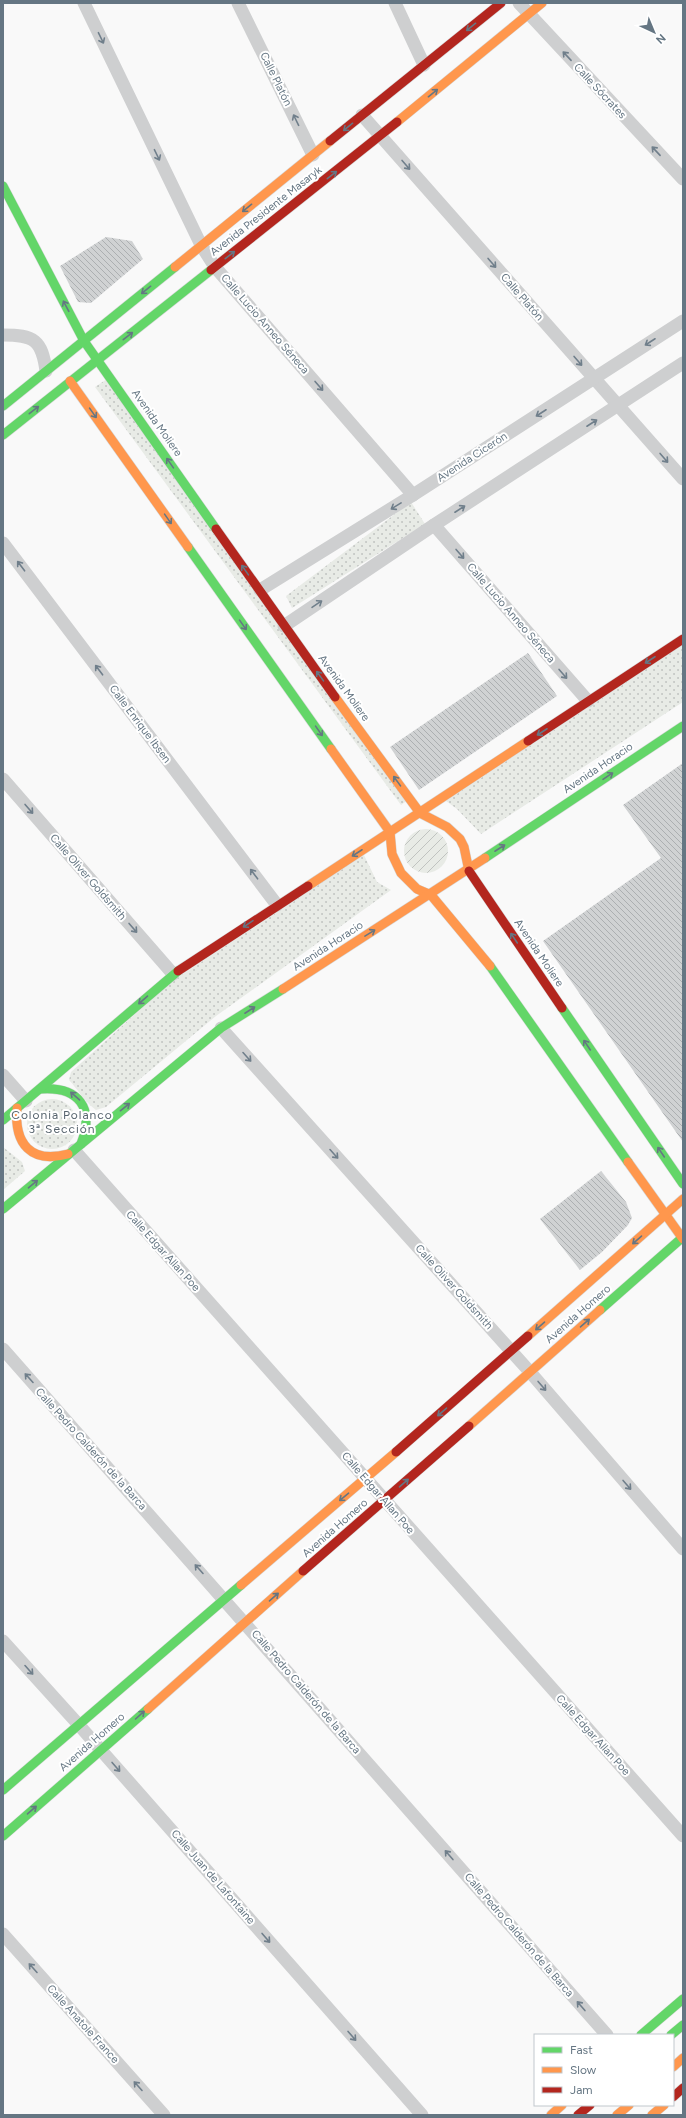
<svg xmlns="http://www.w3.org/2000/svg" width="686" height="2118" viewBox="0 0 686 2118" font-family="Figtree,sans-serif">
	<defs>
		<pattern id="park-dots" width="8" height="8" patternUnits="userSpaceOnUse"><rect width="8" height="8" fill="#e8ebe6"/><path d="M2 2h.1M6 6h.1" fill="none" stroke="#c0c3c0" stroke-width="1.8" stroke-linecap="round"/></pattern>
		<pattern id="garden-furrows" width="10" height="10" patternUnits="userSpaceOnUse"><rect width="10" height="10" fill="#e8ebe6"/><path d="M-1 1l2-2M0 10L10 0M9 11l2-2" fill="none" stroke="#c0c3c0"/></pattern>
		<pattern id="building-back-hatch" width="6" height="6" patternUnits="userSpaceOnUse"><rect width="6" height="6" fill="#d0d2d3"/><path d="M-1 5l2 2M0 0l6 6M5-1l2 2" fill="none" stroke="#acafb1"/></pattern>
	</defs>
	<rect width="100%" height="100%" fill="#f9f9f9"/>
	<g fill="url(#park-dots)">
		<polygon points="107,379 412,797 401,805 95,387"/>
		<polygon points="411,502 425,524 292,608 286,596"/>
		<polygon points="683,645 683,702 481,834 457,809 446,801"/>
		<path d="M364,855L377,882L391,890L216,1016L106,1107L96,1110C86,1103 78,1090 69,1080L71,1072L171,982Z"/>
		<circle cx="52" cy="1124" r="25"/>
		<polygon points="3,1147 22,1162 25,1171 3,1190"/>
	</g>
	<circle fill="url(#garden-furrows)" cx="426" cy="851" r="22"/>
	<g fill="url(#building-back-hatch)">
		<polygon points="106,237 132,241 143,259 91,303 78,302 60,266"/>
		<polygon points="528,653 557,696 419,790 390,747"/>
		<polygon points="683,763 683,1142 543,941 661,858 623,805"/>
		<polygon points="601,1171 626,1202 632,1218 628,1225 602,1252 580,1270 540,1219"/>
	</g>
	<g fill="none" stroke-linecap="round" stroke-linejoin="round">
		<defs>
			<g id="fast">
				<polyline points="3,186 84,341 216,529"/>
				<polyline points="3,406 175,267"/>
				<polyline points="3,435 211,270"/>
				<polyline points="188,547 331,749"/>
				<polyline points="485,858 683,726"/>
				<polyline points="490,966 628,1162"/>
				<polyline points="562,1008 683,1184"/>
				<path d="M40,1089C79,1086 95,1108 81,1144"/>
				<polyline points="3,1120 178,971"/>
				<polyline points="3,1209 221,1028 283,989"/>
				<polyline points="600,1310 683,1237"/>
				<polyline points="3,1790 241,1585"/>
				<polyline points="3,1836 148,1709"/>
				<polyline points="641,2035 683,1999"/>
				<polyline points="671,2035 683,2025"/>
			</g>
			<g id="slow">
				<polyline points="397,122 542,3"/>
				<polyline points="175,267 330,141"/>
				<polyline points="70,381 188,547"/>
				<polyline points="335,697 420,813 447,827 460,839 464,847 469,871"/>
				<polyline points="331,749 390,832 392,854 401,873 417,889 431,895 490,966"/>
				<polyline points="308,886 528,741"/>
				<polyline points="283,989 485,858"/>
				<path d="M17,1108C14,1144 31,1164 68,1154"/>
				<polyline points="628,1162 683,1239"/>
				<polyline points="528,1336 683,1199"/>
				<polyline points="469,1426 600,1310"/>
				<polyline points="241,1585 396,1452"/>
				<polyline points="148,1709 303,1571"/>
				<polyline points="673,2067 683,2058"/>
				<polyline points="551,2115 562,2105"/>
				<polyline points="617,2115 629,2105"/>
				<polyline points="652,2115 664,2105"/>
			</g>
			<g id="jam">
				<polyline points="330,141 501,3"/>
				<polyline points="211,270 397,122"/>
				<polyline points="216,529 335,697"/>
				<polyline points="528,741 683,639"/>
				<polyline points="469,871 562,1008"/>
				<polyline points="178,971 308,886"/>
				<polyline points="396,1452 528,1336"/>
				<polyline points="303,1571 469,1426"/>
				<polyline points="673,2097 683,2088"/>
				<polyline points="578,2115 590,2105"/>
			</g>
		</defs>
		<use href="#fast" stroke="#d5d6d7" stroke-width="10"/>
		<use href="#slow" stroke="#d5d6d7" stroke-width="10"/>
		<use href="#jam" stroke="#d5d6d7" stroke-width="10"/>
		<g stroke="#cecfd0" stroke-width="13">
			<polyline points="84,3 201,245 215,267 413,495"/>
			<polyline points="238,3 313,155"/>
			<polyline points="395,3 424,65"/>
			<polyline points="519,3 683,179"/>
			<polyline points="362,115 683,479"/>
			<path d="M3,335C34,335 42,340 46,371"/>
			<polyline points="434,525 588,701"/>
			<polyline points="3,543 277,905"/>
			<polyline points="260,590 413,495 683,321"/>
			<polyline points="284,626 434,525 683,363"/>
			<polyline points="3,779 173,974"/>
			<polyline points="221,1028 530,1372 683,1549"/>
			<polyline points="3,1075 26,1101"/>
			<polyline points="74,1150 683,1836"/>
			<polyline points="3,1349 607,2035"/>
			<polyline points="3,1641 78,1724 422,2115"/>
			<polyline points="3,1934 164,2115"/>
		</g>
		<use href="#fast" stroke="#63d668" stroke-width="9"/>
		<use href="#slow" stroke="#ff974d" stroke-width="9"/>
		<use href="#jam" stroke="#b3261e" stroke-width="9"/>
	</g>
	<defs><path id="oneway-shaft" d="M-6 0H5M1.5-3L5.5 0L1.5 3" fill="none" stroke-width="1.6" stroke-linecap="round" stroke-linejoin="round"/></defs>
	<g stroke="#657683">
		<use href="#oneway-shaft" transform="translate(471 27) rotate(141)"/>
		<use href="#oneway-shaft" transform="translate(433 93) rotate(-39)"/>
		<use href="#oneway-shaft" transform="translate(348 127) rotate(141)"/>
		<use href="#oneway-shaft" transform="translate(332 175) rotate(-38)"/>
		<use href="#oneway-shaft" transform="translate(247 208) rotate(141)"/>
		<use href="#oneway-shaft" transform="translate(230 255) rotate(-38)"/>
		<use href="#oneway-shaft" transform="translate(146 290) rotate(141)"/>
		<use href="#oneway-shaft" transform="translate(66 306) rotate(-118)"/>
		<use href="#oneway-shaft" transform="translate(128 336) rotate(-38)"/>
		<use href="#oneway-shaft" transform="translate(34 410) rotate(-38)"/>
		<use href="#oneway-shaft" transform="translate(93 413) rotate(55)"/>
		<use href="#oneway-shaft" transform="translate(170 463) rotate(-125)"/>
		<use href="#oneway-shaft" transform="translate(168 519) rotate(55)"/>
		<use href="#oneway-shaft" transform="translate(245 570) rotate(-125)"/>
		<use href="#oneway-shaft" transform="translate(243 625) rotate(55)"/>
		<use href="#oneway-shaft" transform="translate(650 660) rotate(147)"/>
		<use href="#oneway-shaft" transform="translate(320 676) rotate(-126)"/>
		<use href="#oneway-shaft" transform="translate(319 731) rotate(55)"/>
		<use href="#oneway-shaft" transform="translate(542 732) rotate(147)"/>
		<use href="#oneway-shaft" transform="translate(608 776) rotate(-34)"/>
		<use href="#oneway-shaft" transform="translate(397 781) rotate(-126)"/>
		<use href="#oneway-shaft" transform="translate(500 848) rotate(-33)"/>
		<use href="#oneway-shaft" transform="translate(357 853) rotate(147)"/>
		<use href="#oneway-shaft" transform="translate(248 924) rotate(146)"/>
		<use href="#oneway-shaft" transform="translate(370 933) rotate(-32)"/>
		<use href="#oneway-shaft" transform="translate(514 938) rotate(-124)"/>
		<use href="#oneway-shaft" transform="translate(143 1000) rotate(139)"/>
		<use href="#oneway-shaft" transform="translate(250 1010) rotate(-33)"/>
		<use href="#oneway-shaft" transform="translate(587 1045) rotate(-124)"/>
		<use href="#oneway-shaft" transform="translate(75 1096) rotate(-139)"/>
		<use href="#oneway-shaft" transform="translate(125 1107) rotate(-39)"/>
		<use href="#oneway-shaft" transform="translate(661 1152) rotate(-124)"/>
		<use href="#oneway-shaft" transform="translate(33 1184) rotate(-40)"/>
		<use href="#oneway-shaft" transform="translate(637 1240) rotate(139)"/>
		<use href="#oneway-shaft" transform="translate(585 1323) rotate(-41)"/>
		<use href="#oneway-shaft" transform="translate(540 1326) rotate(139)"/>
		<use href="#oneway-shaft" transform="translate(442 1412) rotate(139)"/>
		<use href="#oneway-shaft" transform="translate(404 1483) rotate(-41)"/>
		<use href="#oneway-shaft" transform="translate(344 1497) rotate(140)"/>
		<use href="#oneway-shaft" transform="translate(274 1597) rotate(-41)"/>
		<use href="#oneway-shaft" transform="translate(140 1715) rotate(-42)"/>
		<use href="#oneway-shaft" transform="translate(32 1810) rotate(-41)"/>
	</g>
	<g stroke="#707f8b">
		<use href="#oneway-shaft" transform="translate(101 38) rotate(64)"/>
		<use href="#oneway-shaft" transform="translate(567 56) rotate(-133)"/>
		<use href="#oneway-shaft" transform="translate(296 120) rotate(-116)"/>
		<use href="#oneway-shaft" transform="translate(656 151) rotate(-133)"/>
		<use href="#oneway-shaft" transform="translate(157 155) rotate(64)"/>
		<use href="#oneway-shaft" transform="translate(406 165) rotate(49)"/>
		<use href="#oneway-shaft" transform="translate(492 263) rotate(49)"/>
		<use href="#oneway-shaft" transform="translate(650 342) rotate(147)"/>
		<use href="#oneway-shaft" transform="translate(578 361) rotate(49)"/>
		<use href="#oneway-shaft" transform="translate(319 386) rotate(49)"/>
		<use href="#oneway-shaft" transform="translate(541 413) rotate(147)"/>
		<use href="#oneway-shaft" transform="translate(592 423) rotate(-33)"/>
		<use href="#oneway-shaft" transform="translate(664 458) rotate(49)"/>
		<use href="#oneway-shaft" transform="translate(396 506) rotate(148)"/>
		<use href="#oneway-shaft" transform="translate(460 509) rotate(-33)"/>
		<use href="#oneway-shaft" transform="translate(460 554) rotate(49)"/>
		<use href="#oneway-shaft" transform="translate(21 566) rotate(-127)"/>
		<use href="#oneway-shaft" transform="translate(317 604) rotate(-34)"/>
		<use href="#oneway-shaft" transform="translate(99 670) rotate(-127)"/>
		<use href="#oneway-shaft" transform="translate(563 674) rotate(49)"/>
		<use href="#oneway-shaft" transform="translate(29 809) rotate(49)"/>
		<use href="#oneway-shaft" transform="translate(254 874) rotate(-127)"/>
		<use href="#oneway-shaft" transform="translate(133 928) rotate(49)"/>
		<use href="#oneway-shaft" transform="translate(247 1057) rotate(48)"/>
		<use href="#oneway-shaft" transform="translate(334 1154) rotate(48)"/>
		<use href="#oneway-shaft" transform="translate(29 1378) rotate(-132)"/>
		<use href="#oneway-shaft" transform="translate(542 1386) rotate(49)"/>
		<use href="#oneway-shaft" transform="translate(627 1485) rotate(49)"/>
		<use href="#oneway-shaft" transform="translate(199 1569) rotate(-132)"/>
		<use href="#oneway-shaft" transform="translate(29 1670) rotate(48)"/>
		<use href="#oneway-shaft" transform="translate(116 1767) rotate(49)"/>
		<use href="#oneway-shaft" transform="translate(449 1855) rotate(-131)"/>
		<use href="#oneway-shaft" transform="translate(266 1938) rotate(49)"/>
		<use href="#oneway-shaft" transform="translate(33 1968) rotate(-132)"/>
		<use href="#oneway-shaft" transform="translate(581 2006) rotate(-131)"/>
		<use href="#oneway-shaft" transform="translate(352 2036) rotate(49)"/>
		<use href="#oneway-shaft" transform="translate(138 2086) rotate(-132)"/>
	</g>
	<g text-anchor="middle" dominant-baseline="central" stroke-width="4" stroke-linejoin="round" paint-order="stroke">
		<g font-size="11" fill="#657683" stroke="#fff">
			<text transform="translate(276 79) rotate(64)">Calle Platón</text>
			<text transform="translate(600 91) rotate(47)">Calle Sócrates</text>
			<text transform="translate(266 211) rotate(-38)">Avenida Presidente Masaryk</text>
			<text transform="translate(522 297) rotate(49)">Calle Platón</text>
			<text transform="translate(265 324) rotate(49)">Calle Lucio Anneo Séneca</text>
			<text transform="translate(157 423) rotate(55)">Avenida Moliere</text>
			<text transform="translate(472 457) rotate(-33)">Avenida Cicerón</text>
			<text transform="translate(511 613) rotate(49)">Calle Lucio Anneo Séneca</text>
			<text transform="translate(344 688) rotate(54)">Avenida Moliere</text>
			<text transform="translate(140 724) rotate(53)">Calle Enrique Ibsen</text>
			<text transform="translate(598 768) rotate(-34)">Avenida Horacio</text>
			<text transform="translate(88 877) rotate(49)">Calle Oliver Goldsmith</text>
			<text transform="translate(328 946) rotate(-33)">Avenida Horacio</text>
			<text transform="translate(539 953) rotate(56)">Avenida Moliere</text>
			<text transform="translate(163 1251) rotate(48)">Calle Edgar Allan Poe</text>
			<text transform="translate(454 1287) rotate(48)">Calle Oliver Goldsmith</text>
			<text transform="translate(578 1314) rotate(-41)">Avenida Homero</text>
			<text transform="translate(91 1449) rotate(48)">Calle Pedro Calderón de la Barca</text>
			<text transform="translate(378 1493) rotate(49)">Calle Edgar Allan Poe</text>
			<text transform="translate(335 1528) rotate(-41)">Avenida Homero</text>
			<text transform="translate(306 1692) rotate(49)">Calle Pedro Calderón de la Barca</text>
			<text transform="translate(593 1735) rotate(48)">Calle Edgar Allan Poe</text>
			<text transform="translate(92 1742) rotate(-41)">Avenida Homero</text>
			<text transform="translate(213 1877) rotate(49)">Calle Juan de Lafontaine</text>
			<text transform="translate(519 1935) rotate(49)">Calle Pedro Calderón de la Barca</text>
			<text transform="translate(83 2024) rotate(48)">Calle Anatole France</text>
		</g>
		<g font-size="12" letter-spacing="1" fill="#57646e" stroke="#fff">
			<text x="62" y="1115">Colonia Polanco<tspan x="62" dy="14">3ª Sección</tspan></text>
		</g>
	</g>
	<rect width="686" height="2118" fill="none" stroke="#657683" stroke-width="8"/>
	<rect x="534" y="2034" width="140" height="72" fill="#ffffff" stroke="#c1c8cd"/>
	<rect x="542" y="2047" width="20" height="6" fill="#63d668" stroke="#c1c8cd"/>
	<text x="570" y="2054" font-size="12" fill="#657683">Fast</text>
	<rect x="542" y="2067" width="20" height="6" fill="#ff974d" stroke="#c1c8cd"/>
	<text x="570" y="2074" font-size="12" fill="#657683">Slow</text>
	<rect x="542" y="2087" width="20" height="6" fill="#b3261e" stroke="#c1c8cd"/>
	<text x="570" y="2094" font-size="12" fill="#657683">Jam</text>
	<g transform="translate(654 32) rotate(136)" stroke="#ffffff" stroke-width="3" paint-order="stroke">
	<path d="M0-3L7 15L0 10L-7 15Z" fill="#657683"/>
	<text y="-6" font-size="11" font-weight="bold" text-anchor="middle" fill="#657683">N</text>
	</g>
</svg>
